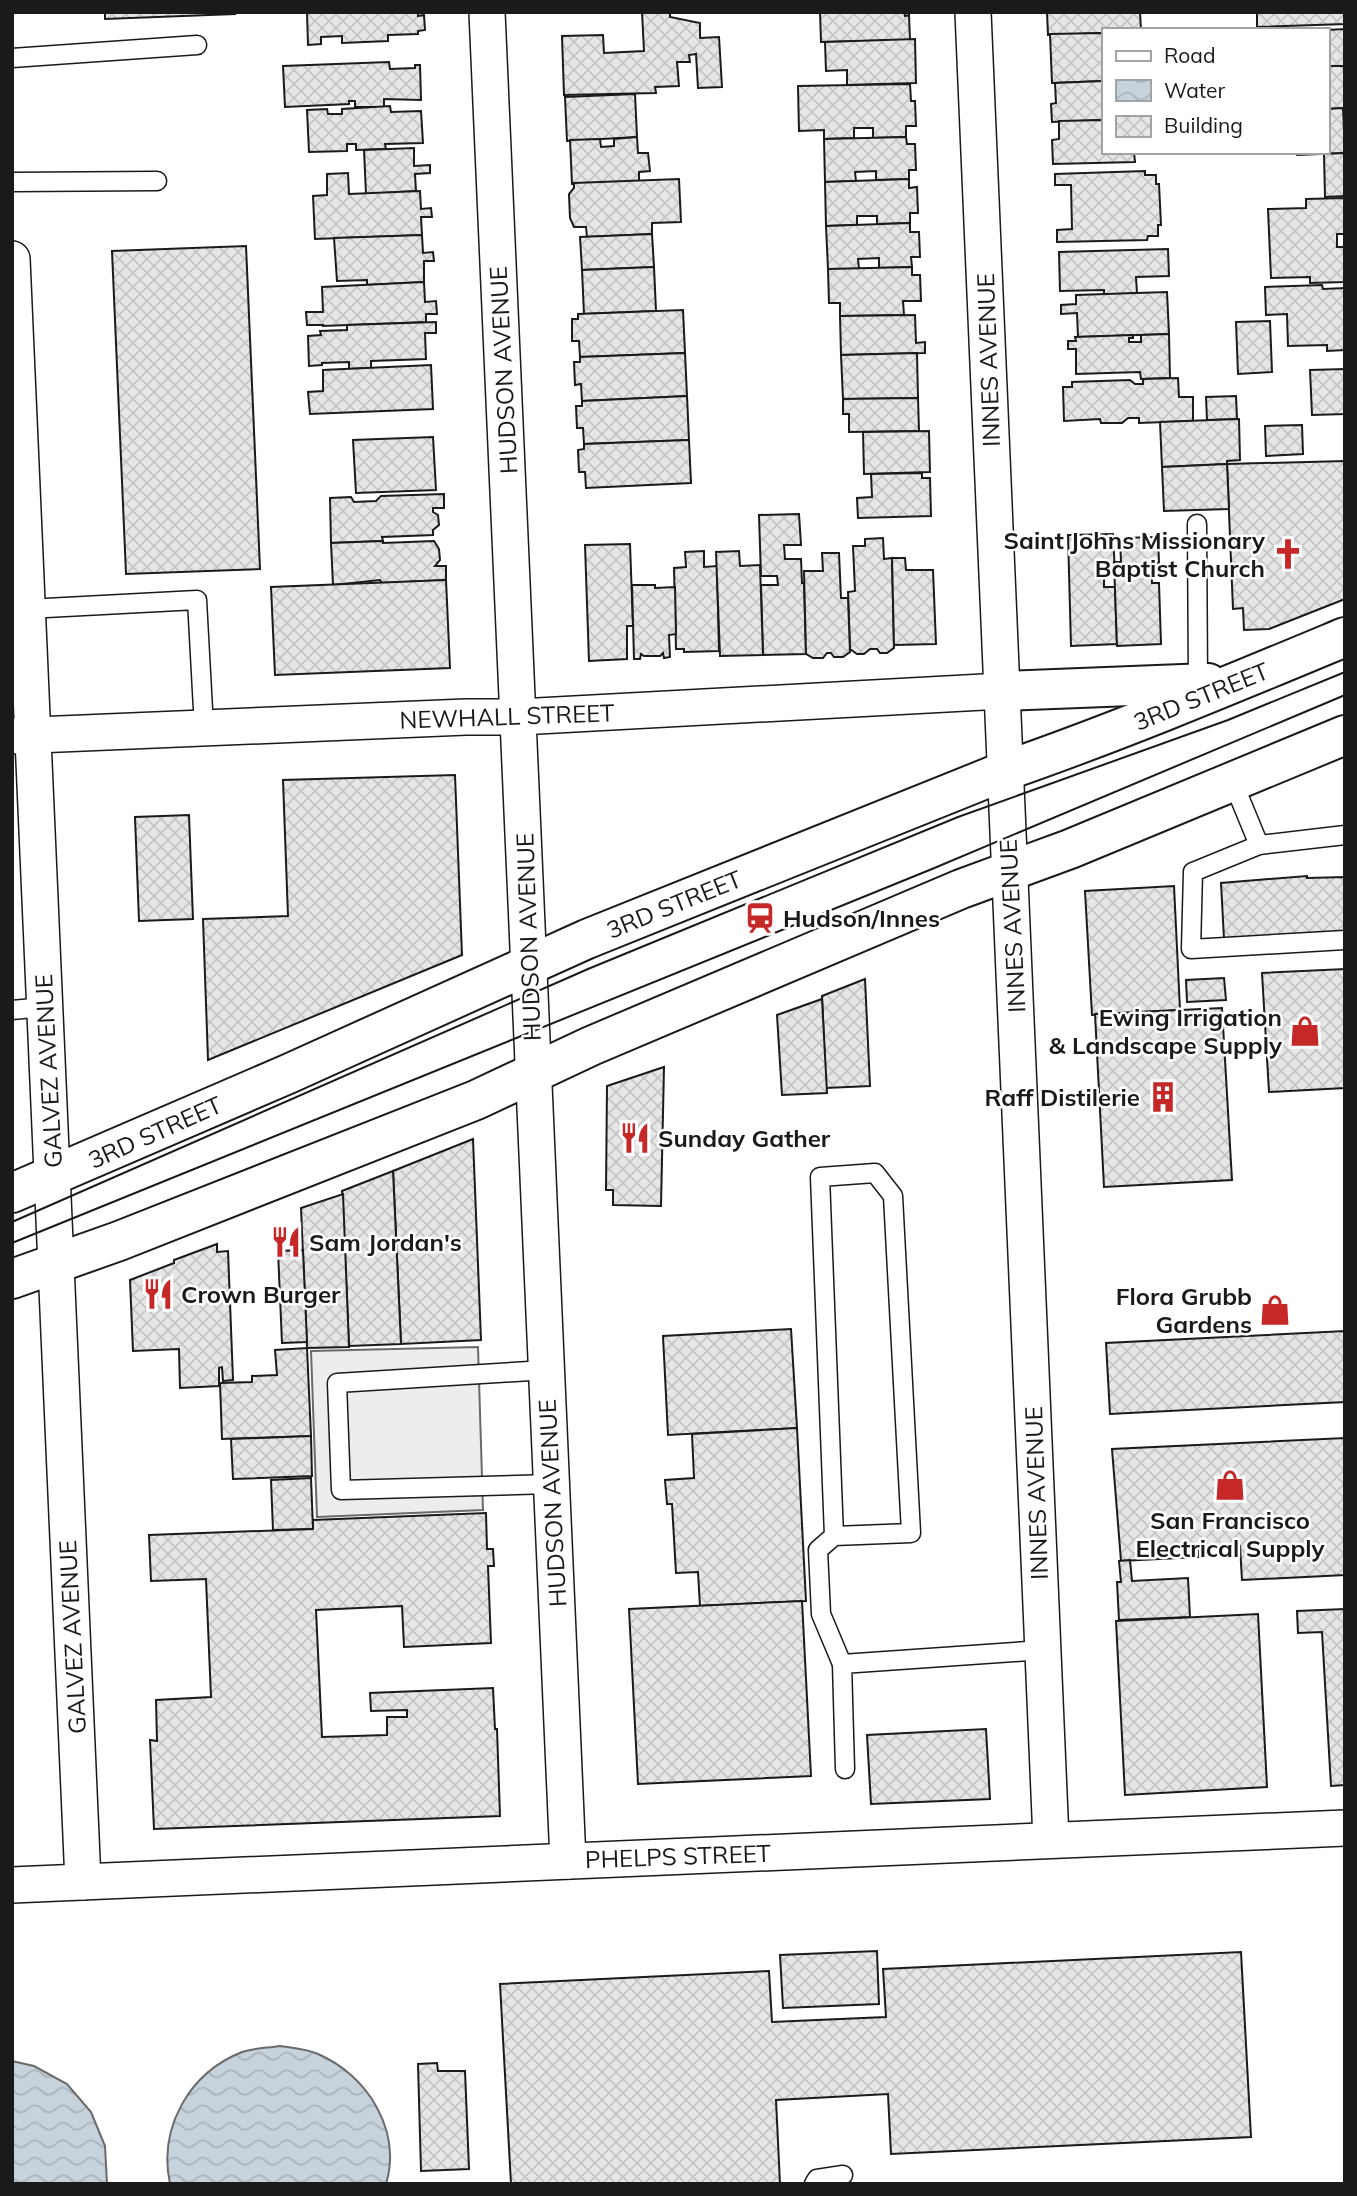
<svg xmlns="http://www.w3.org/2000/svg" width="1357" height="2196" viewBox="0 0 1357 2196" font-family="Mulish,sans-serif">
	<defs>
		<pattern id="water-waves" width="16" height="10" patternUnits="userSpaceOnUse" patternTransform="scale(1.75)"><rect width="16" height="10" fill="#c6d2dc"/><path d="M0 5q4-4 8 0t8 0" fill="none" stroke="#aab4bc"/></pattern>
		<pattern id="building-cross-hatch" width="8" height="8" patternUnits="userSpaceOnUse" patternTransform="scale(1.75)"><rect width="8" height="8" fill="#e6e6e6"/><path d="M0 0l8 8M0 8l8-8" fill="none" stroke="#c5c5c5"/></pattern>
	</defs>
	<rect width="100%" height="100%" fill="#fff"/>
	<polygon fill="#ededed" stroke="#6a6a6a" stroke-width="2" points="478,1347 483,1510 317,1517 311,1351"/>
	<g fill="url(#water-waves)" stroke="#6a6a6a" stroke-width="2">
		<path d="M280,2046C292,2048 307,2049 318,2054C367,2075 402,2130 386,2184H170C158,2128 189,2073 242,2052C254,2048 268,2048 280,2046Z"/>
		<polygon points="12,2061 34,2066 67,2084 91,2112 105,2146 107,2184 12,2184"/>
	</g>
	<g fill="url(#building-cross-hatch)" stroke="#1a1a1a" stroke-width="2">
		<polygon points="105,12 235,12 235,14 105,19"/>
		<polygon points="307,12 418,12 418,16 424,15 425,30 418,31 418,34 388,35 388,41 342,43 342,36 321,37 321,44 308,45"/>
		<polygon points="642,12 670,12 670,17 700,23 700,38 719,37 722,87 698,88 696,54 689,55 690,62 677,62 679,86 655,87 656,93 564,95 562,36 603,35 604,53 644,51"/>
		<polygon points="820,12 904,12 905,16 909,15 910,40 821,42"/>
		<polygon points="1047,12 1140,12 1141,30 1103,30 1103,33 1048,35"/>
		<polygon points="1257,12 1345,12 1345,24 1257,27"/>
		<polygon points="1345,29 1345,66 1327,66 1327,30"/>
		<polygon points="1103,33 1103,81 1052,83 1050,34"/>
		<polygon points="915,39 916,83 847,85 847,70 826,71 825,42"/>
		<polygon points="389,62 390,69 415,68 415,65 420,65 421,100 384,99 384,107 355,107 355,101 349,101 349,104 285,107 283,66"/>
		<polygon points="1327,66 1345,66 1345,108 1327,109"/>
		<polygon points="1103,81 1103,120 1052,122 1051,104 1056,103 1055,83"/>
		<polygon points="910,84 911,101 915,101 916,126 906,126 906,137 873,138 873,128 854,128 854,138 824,139 824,130 799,131 798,86"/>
		<polygon points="635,94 637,137 567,141 565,97"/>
		<polygon points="390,106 391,112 421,111 423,143 385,144 386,149 356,150 356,144 347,144 347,151 309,152 307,110 327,109 328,114 342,114 342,109"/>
		<polygon points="1343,108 1345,153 1297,155 1294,152 1327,152 1327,109"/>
		<polygon points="1103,120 1103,152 1134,152 1135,162 1053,164 1052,140 1059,139 1059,121"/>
		<polygon points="637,137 638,153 648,153 650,171 639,172 639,181 572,184 570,140 600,139 601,147 614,146 614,139"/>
		<polygon points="906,137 907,144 915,144 916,170 909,170 909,179 876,180 876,171 855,172 856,181 825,182 824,139"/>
		<polygon points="414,148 414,166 430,165 430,173 415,174 416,191 366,194 364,150"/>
		<polygon points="1345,153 1345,196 1325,197 1324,154"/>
		<polygon points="1145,171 1145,175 1156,175 1156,184 1159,184 1161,225 1158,225 1158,236 1148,236 1147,240 1057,242 1057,230 1072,229 1071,185 1055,185 1055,174"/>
		<polygon points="348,173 349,194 420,191 421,209 431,208 432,217 421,217 422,235 315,239 313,196 327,195 327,174"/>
		<polygon points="679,179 681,222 652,223 652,234 587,237 586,227 574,227 570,218 569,194 574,188 574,183"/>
		<polygon points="909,179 909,188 917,187 918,213 910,213 910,223 877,224 877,216 857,216 857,225 826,226 825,182"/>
		<polygon points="1345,198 1345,234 1337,234 1337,247 1345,247 1345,282 1310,283 1310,277 1271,278 1268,209 1306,208 1306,199"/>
		<polygon points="910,223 910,232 919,232 920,257 911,257 912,267 879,268 879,258 858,259 859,269 828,269 826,226"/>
		<polygon points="652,234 654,267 582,270 580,237"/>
		<polygon points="422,235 423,253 433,252 434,261 424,261 424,282 367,285 367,280 337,281 334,238"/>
		<polygon points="246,246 260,569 126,574 112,251"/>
		<polygon points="1168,249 1169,276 1136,277 1137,293 1104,295 1104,290 1060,291 1059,252"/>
		<polygon points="654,267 656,311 584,314 582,270"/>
		<polygon points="912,267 912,275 920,275 921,301 903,301 904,315 840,316 840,303 829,303 828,269"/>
		<polygon points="424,282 425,302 436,301 437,314 426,314 426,322 323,326 323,325 307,325 306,312 323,312 322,287"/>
		<polygon points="1322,285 1323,289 1345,288 1345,350 1327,351 1327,345 1288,346 1287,314 1266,315 1265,287"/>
		<polygon points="1167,292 1169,334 1078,337 1077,313 1061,314 1061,305 1076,304 1076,295"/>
		<polygon points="683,310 685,353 580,357 579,341 572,341 572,319 578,319 578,314"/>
		<polygon points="915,315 916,343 925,342 925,353 841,355 840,316"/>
		<polygon points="1270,321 1272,372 1238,374 1236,322"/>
		<polygon points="436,322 436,333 425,333 426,359 371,361 371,368 349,369 349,362 322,363 322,365 309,366 308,336 321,335 320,331 347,330 347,325"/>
		<polygon points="1169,334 1170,378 1141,379 1140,372 1076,374 1076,349 1068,349 1068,341 1076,341 1075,337 1133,335 1133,338 1129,338 1129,342 1141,342 1141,335"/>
		<polygon points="685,353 687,396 582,401 581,384 575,385 574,362 580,362 580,357"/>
		<polygon points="917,353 918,398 843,399 841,355"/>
		<polygon points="431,365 433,409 310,414 308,392 323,391 323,370"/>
		<polygon points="1345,369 1345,414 1312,415 1310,370"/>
		<polygon points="1178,378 1179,397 1193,397 1193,421 1139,423 1139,418 1128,418 1122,423 1101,423 1100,419 1064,421 1063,387 1072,387 1072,382 1130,380 1135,384 1143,384 1143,379"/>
		<polygon points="687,396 689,440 584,444 583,428 577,428 576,406 582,406 582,401"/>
		<polygon points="1236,396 1237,419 1207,420 1206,397"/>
		<polygon points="918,398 919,431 849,432 849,414 843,414 843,399"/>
		<polygon points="1239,419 1240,460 1227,461 1227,464 1162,467 1160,422"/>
		<polygon points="1302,425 1303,454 1266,456 1265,426"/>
		<polygon points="929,431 930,472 864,474 863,432"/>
		<polygon points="433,437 436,490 356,493 353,440"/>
		<polygon points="689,440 691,483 586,488 585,472 579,472 578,450 584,449 584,444"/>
		<polygon points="1345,461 1345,599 1269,629 1244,630 1243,608 1233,609 1227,464"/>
		<polygon points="1227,464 1229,509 1164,511 1162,467"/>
		<polygon points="922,473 922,478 930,478 931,516 858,518 857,498 872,497 871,474"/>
		<polygon points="444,494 444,508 433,508 433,512 438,515 439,525 433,530 433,535 382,537 383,541 331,543 330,498 351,497 354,502 376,501 381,496"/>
		<polygon points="799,514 801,545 784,545 785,559 801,559 802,583 804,583 806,654 763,655 761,585 778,585 777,576 761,576 759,515"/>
		<polygon points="1113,534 1115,573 1104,573 1104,587 1115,587 1117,644 1071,646 1068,535"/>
		<polygon points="1158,537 1159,563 1151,563 1152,583 1159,583 1161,644 1117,646 1114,562 1121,562 1120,538"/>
		<polygon points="883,538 884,559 892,558 894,648 887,653 880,653 877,649 870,649 864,654 857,654 850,649 848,592 855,591 853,546 865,546 865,539"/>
		<polygon points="383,541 383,543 434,541 439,549 440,560 435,566 446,566 446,580 382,583 380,580 333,585 331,543"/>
		<polygon points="630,544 633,626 627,626 627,659 589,661 585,545"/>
		<polygon points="704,551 704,567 717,566 719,651 684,652 684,649 676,649 674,568 686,567 685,552"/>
		<polygon points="739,551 740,566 760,565 763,655 720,656 716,552"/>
		<polygon points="822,553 839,553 841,598 848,598 850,652 843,657 834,657 831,653 827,653 823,658 813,658 806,654 804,571 823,571"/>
		<polygon points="892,558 905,558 906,570 933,570 936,644 894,645"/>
		<polygon points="446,580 450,668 275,675 271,587"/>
		<polygon points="632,585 655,585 655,588 675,587 676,634 669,635 670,657 664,658 663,653 660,656 644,656 641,654 640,659 634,659"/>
		<polygon points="455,775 462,955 208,1060 203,919 288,916 283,780"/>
		<polygon points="189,815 193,919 139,921 135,817"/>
		<polygon points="1307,876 1307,878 1345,877 1345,935 1224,939 1221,883"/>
		<polygon points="1174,886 1180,1010 1092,1015 1085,891"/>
		<polygon points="1345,969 1345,1088 1269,1092 1262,973"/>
		<polygon points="1224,978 1226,1000 1187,1002 1186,980"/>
		<polygon points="865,979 870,1086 826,1088 822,996"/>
		<polygon points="822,999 827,1093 782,1095 777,1015"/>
		<polygon points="1222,1008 1232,1180 1104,1187 1095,1014"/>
		<polygon points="664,1067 661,1206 613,1205 613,1190 606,1190 607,1086"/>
		<polygon points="473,1139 481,1340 401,1344 393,1171"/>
		<polygon points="393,1171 401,1344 349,1346 342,1191"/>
		<polygon points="343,1194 349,1347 307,1348 301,1208"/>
		<polygon points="217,1244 217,1252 228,1251 233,1380 223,1381 222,1367 219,1368 219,1386 180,1388 179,1349 133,1351 130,1280 174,1263 174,1260"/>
		<polygon points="303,1250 307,1342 282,1343 278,1251"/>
		<polygon points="791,1329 797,1428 668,1435 663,1336"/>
		<polygon points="1345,1331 1345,1402 1110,1414 1106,1343"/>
		<polygon points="307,1348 311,1436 222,1439 220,1383 252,1382 252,1376 277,1375 275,1350"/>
		<polygon points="797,1428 806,1601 700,1606 698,1572 676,1573 672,1504 667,1504 665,1480 694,1478 692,1434"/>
		<polygon points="311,1436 312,1476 233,1479 231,1439"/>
		<polygon points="1345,1438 1345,1575 1242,1580 1240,1546 1199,1548 1199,1557 1121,1561 1112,1449"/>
		<polygon points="311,1478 313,1529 273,1530 271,1480"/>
		<polygon points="486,1513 487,1549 493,1549 494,1566 488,1566 491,1643 404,1647 402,1606 316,1610 322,1737 387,1735 387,1717 407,1717 407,1710 371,1711 370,1693 493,1688 495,1729 497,1729 500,1816 154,1829 150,1740 157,1741 156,1700 211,1697 206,1579 151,1581 149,1535 313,1529 313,1520"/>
		<polygon points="1130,1560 1132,1581 1188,1578 1190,1617 1119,1620 1117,1582 1121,1582 1119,1561"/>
		<polygon points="802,1601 811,1776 638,1784 629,1609"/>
		<polygon points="1345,1609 1345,1785 1331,1786 1322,1632 1298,1633 1297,1611"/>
		<polygon points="1258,1614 1267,1787 1125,1795 1116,1621"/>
		<polygon points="986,1729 990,1799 871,1804 867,1735"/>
		<polygon points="877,1951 879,2004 783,2008 780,1955"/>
		<polygon points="1241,1952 1251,2137 891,2154 888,2094 776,2100 780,2184 511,2184 500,1984 769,1971 772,2022 886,2017 883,1969"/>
		<polygon points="437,2063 438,2071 465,2071 469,2169 421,2171 418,2064"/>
	</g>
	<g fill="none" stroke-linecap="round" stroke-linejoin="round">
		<defs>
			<g id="service">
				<polyline points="12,58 197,45"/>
				<polyline points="12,182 157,181"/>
				<polyline points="1197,524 1198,683"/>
				<polyline points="27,609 197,600 204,728"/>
				<polyline points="1233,782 1259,845"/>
				<polyline points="1345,835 1259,845 1193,872 1191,949 1345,940"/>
				<polyline points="12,1010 44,1007"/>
				<polyline points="546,1370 337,1383 341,1490 551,1484"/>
				<polyline points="834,1536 820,1177 875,1173 893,1196 911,1533 834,1536 818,1550 821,1614 842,1664"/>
				<polyline points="845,1769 842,1664 1043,1650"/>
				<polyline points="814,2184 817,2179 843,2175"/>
			</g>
			<g id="minor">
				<polyline points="487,12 568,1861"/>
				<polyline points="973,12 1051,1840"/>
				<polyline points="12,259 83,1882"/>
				<polyline points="12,736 466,717 519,717 1002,691"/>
				<polyline points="12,1885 1345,1828"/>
			</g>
			<g id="primary">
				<polyline points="1002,691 1208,683"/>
				<path d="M12,1193L288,1074L587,939L1005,771C1120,731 1232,684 1345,637"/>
				<polyline points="12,1279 119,1241 476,1100 591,1046 961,889 1070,849 1345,735"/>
			</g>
		</defs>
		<use href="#service" stroke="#1a1a1a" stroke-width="21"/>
		<use href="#minor" stroke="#1a1a1a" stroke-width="38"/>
		<use href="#primary" stroke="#1a1a1a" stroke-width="42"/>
		<use href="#service" stroke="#fff" stroke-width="18"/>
		<use href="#minor" stroke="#fff" stroke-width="35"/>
		<use href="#primary" stroke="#fff" stroke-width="38"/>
		<g stroke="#1a1a1a" stroke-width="2">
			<polyline points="12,1222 588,969 958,817 1228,720 1345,672"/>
			<polyline points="12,1243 932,869 1345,695"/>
		</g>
	</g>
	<defs>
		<symbol id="church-bare" viewBox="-9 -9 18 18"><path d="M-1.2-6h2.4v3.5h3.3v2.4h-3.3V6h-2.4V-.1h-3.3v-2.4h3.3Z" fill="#c62828" stroke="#fff" stroke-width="2.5" paint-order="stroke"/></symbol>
		<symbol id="station-bare" viewBox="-9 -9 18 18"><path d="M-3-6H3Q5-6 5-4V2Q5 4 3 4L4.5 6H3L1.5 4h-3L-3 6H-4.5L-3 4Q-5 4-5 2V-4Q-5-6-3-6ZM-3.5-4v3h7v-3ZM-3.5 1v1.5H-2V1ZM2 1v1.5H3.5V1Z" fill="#c62828" stroke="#fff" stroke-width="2.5" paint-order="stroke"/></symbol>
		<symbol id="shop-bare" viewBox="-9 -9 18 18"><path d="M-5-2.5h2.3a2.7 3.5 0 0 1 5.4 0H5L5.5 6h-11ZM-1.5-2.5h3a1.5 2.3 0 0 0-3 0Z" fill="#c62828" stroke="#fff" stroke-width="2.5" paint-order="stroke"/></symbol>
		<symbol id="building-bare" viewBox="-9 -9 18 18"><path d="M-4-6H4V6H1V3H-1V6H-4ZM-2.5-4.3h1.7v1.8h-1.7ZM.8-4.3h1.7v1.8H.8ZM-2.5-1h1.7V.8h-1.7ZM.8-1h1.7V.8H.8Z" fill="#c62828" stroke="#fff" stroke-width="2.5" paint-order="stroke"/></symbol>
		<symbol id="restaurant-bare" viewBox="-9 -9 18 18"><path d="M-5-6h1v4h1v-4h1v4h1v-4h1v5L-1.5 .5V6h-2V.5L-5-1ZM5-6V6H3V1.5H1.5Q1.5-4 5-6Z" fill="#c62828" stroke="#fff" stroke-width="2.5" paint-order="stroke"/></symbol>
	</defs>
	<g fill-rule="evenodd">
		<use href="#church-bare" x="1266" y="532" width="44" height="44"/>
		<use href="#station-bare" x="738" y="896" width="44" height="44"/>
		<use href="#shop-bare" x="1283" y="1009" width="44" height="44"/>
		<use href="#building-bare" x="1141" y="1075" width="44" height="44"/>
		<use href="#restaurant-bare" x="613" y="1116" width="44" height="44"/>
		<use href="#restaurant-bare" x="264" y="1220" width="44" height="44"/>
		<use href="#restaurant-bare" x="136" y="1272" width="44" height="44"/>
		<use href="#shop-bare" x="1253" y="1288" width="44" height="44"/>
		<use href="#shop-bare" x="1208" y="1463" width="44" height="44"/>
	</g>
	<g text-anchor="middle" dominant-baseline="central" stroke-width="5" stroke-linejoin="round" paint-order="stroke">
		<g font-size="24" fill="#1a1a1a" stroke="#fff">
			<text transform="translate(988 360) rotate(-92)">INNES AVENUE</text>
			<text transform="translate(503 370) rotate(-93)">HUDSON AVENUE</text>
			<text transform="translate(1201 696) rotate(-22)">3RD STREET</text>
			<text transform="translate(507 716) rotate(-2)">NEWHALL STREET</text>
			<text transform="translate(674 904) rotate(-22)">3RD STREET</text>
			<text transform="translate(1012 926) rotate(-93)">INNES AVENUE</text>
			<text transform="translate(528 937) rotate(-92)">HUDSON AVENUE</text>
			<text transform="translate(48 1071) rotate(-93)">GALVEZ AVENUE</text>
			<text transform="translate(155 1132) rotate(-24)">3RD STREET</text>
			<text transform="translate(1036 1493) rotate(-92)">INNES AVENUE</text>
			<text transform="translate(552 1503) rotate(-93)">HUDSON AVENUE</text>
			<text transform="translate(72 1637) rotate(-93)">GALVEZ AVENUE</text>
			<text transform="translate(678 1856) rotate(-2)">PHELPS STREET</text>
		</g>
		<g font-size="24" font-weight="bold" fill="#1a1a1a" stroke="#fff" text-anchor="end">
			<text x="1265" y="540">Saint Johns Missionary<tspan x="1265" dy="28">Baptist Church</tspan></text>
			<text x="783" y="918" text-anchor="start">Hudson/Innes</text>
			<text x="1282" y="1017">Ewing Irrigation<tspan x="1282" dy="28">&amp; Landscape Supply</tspan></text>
			<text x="1140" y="1097">Raff Distilerie</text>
			<text x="658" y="1138" text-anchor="start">Sunday Gather</text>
			<text x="309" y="1242" text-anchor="start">Sam Jordan's</text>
			<text x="181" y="1294" text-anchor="start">Crown Burger</text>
			<text x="1252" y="1296">Flora Grubb<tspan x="1252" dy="28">Gardens</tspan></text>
			<text x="1230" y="1520" text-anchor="middle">San Francisco<tspan x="1230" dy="28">Electrical Supply</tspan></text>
		</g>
	</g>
	<rect width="1357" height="2196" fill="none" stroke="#1a1a1a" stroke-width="28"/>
	<rect x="1102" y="28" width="228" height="126" fill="#ffffff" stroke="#a3a3a3" stroke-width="2"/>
	<rect x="1116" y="51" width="35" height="10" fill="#ffffff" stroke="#a3a3a3" stroke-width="2"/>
	<text x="1164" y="63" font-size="21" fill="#1a1a1a">Road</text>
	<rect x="1116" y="80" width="35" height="21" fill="url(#water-waves)" stroke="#a3a3a3" stroke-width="2"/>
	<text x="1164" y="98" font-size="21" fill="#1a1a1a">Water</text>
	<rect x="1116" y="116" width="35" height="21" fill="url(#building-cross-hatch)" stroke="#a3a3a3" stroke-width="2"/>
	<text x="1164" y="133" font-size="21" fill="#1a1a1a">Building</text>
</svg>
